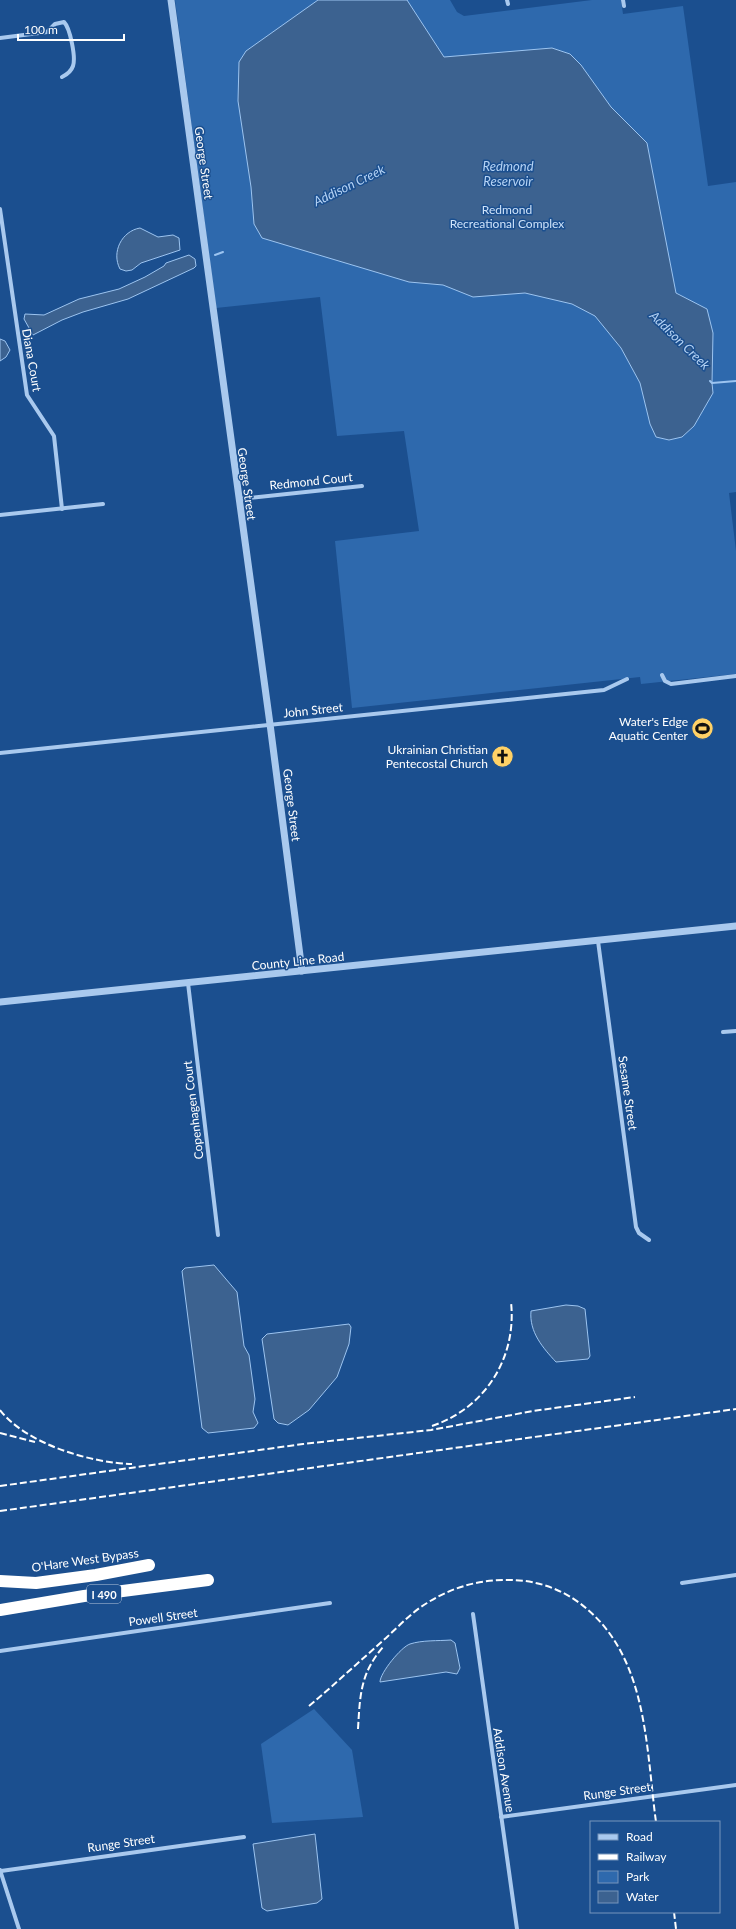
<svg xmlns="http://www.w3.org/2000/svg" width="736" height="1929" viewBox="0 0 736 1929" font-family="Lato,sans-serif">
	<rect width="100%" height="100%" fill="#1b4f8f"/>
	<g fill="#2e69ad">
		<polygon points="175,0 450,0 457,12 464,16 592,0 621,0 623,14 683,6 708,186 736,182 736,492 729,493 736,551 736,674 641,684 640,677 352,708 335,541 419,531 404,431 337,436 320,297 216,308"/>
		<polygon points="314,1709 352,1750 363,1817 272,1823 261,1744"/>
	</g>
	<g fill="#3c6290" stroke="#9cc4f0">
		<polygon points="318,0 407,0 444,57 552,48 570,54 581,65 611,107 647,143 676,293 707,309 713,333 712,383 713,393 694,426 682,437 669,440 656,437 650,424 640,383 621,348 595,316 572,304 525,293 473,297 443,285 409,282 262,238 254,224 251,187 238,101 239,62 246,51"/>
		<path d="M140,228L158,237L173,235L179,238L180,250L141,263L132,270L126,271L120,269C111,252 122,231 140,228Z"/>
		<polygon points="189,255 195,259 196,266 194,268 128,299 83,312 62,320 33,335 24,319 25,314 44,315 79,299 119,289 145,277 164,266 166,263"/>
		<polygon points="0,339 5,341 10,350 6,357 0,361"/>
		<polygon points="214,1265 237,1292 244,1346 249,1355 255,1399 253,1412 258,1423 254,1428 208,1433 202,1428 182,1271 185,1268"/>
		<path d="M566,1305L578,1306L585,1309L590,1356L588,1359L556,1362C543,1348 529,1332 531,1311Z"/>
		<polygon points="349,1324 351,1327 349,1344 337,1377 309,1410 288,1425 278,1423 274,1419 262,1339 267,1334"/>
		<path d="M451,1640L455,1643L460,1668L457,1674L446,1672L380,1682C380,1673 401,1647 410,1644C422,1640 438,1641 451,1640Z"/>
		<polygon points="315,1834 322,1899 317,1903 267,1911 262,1908 253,1844"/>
	</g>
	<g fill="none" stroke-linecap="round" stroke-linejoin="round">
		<g stroke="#9cc4f0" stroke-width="2">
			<polyline points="215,255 223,252"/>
			<polyline points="710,381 712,383 736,381"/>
		</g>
		<g stroke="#a9c9ee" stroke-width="4">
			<polyline points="507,0 508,4"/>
			<polyline points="623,0 624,6"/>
			<path d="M0,38L47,32L55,24L64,22C70,28 76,57 73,66C71,72 66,75 62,77"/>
			<polyline points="0,209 27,395 54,436 62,509"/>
			<polyline points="239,499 362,486"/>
			<polyline points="0,515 103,504"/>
			<polyline points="662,675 665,681 671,684 736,676"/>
			<polyline points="0,753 604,690 627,679"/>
			<polyline points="598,941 636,1227 639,1233 649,1240"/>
			<polyline points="188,983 218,1235"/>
			<polyline points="723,1032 736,1031"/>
			<polyline points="682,1583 736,1575"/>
			<polyline points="473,1614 517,1929"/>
			<polyline points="0,1651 330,1603"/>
			<polyline points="501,1817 736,1785"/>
			<polyline points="0,1870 19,1929"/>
			<polyline points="1,1871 244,1837"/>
		</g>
		<g stroke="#a9c9ee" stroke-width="7">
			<polyline points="171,0 270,724 302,971"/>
			<polyline points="0,1002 736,926"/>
		</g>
		<g stroke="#fff" stroke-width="12">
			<polyline points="0,1581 36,1583 96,1575 149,1565"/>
			<polyline points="0,1610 84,1596 208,1580"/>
		</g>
		<g stroke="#fff" stroke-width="2" stroke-dasharray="7 3" stroke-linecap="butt">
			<path d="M0,1410C26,1444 91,1463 132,1464"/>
			<path d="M432,1426C485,1408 517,1358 511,1302"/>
			<polyline points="0,1433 35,1442"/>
			<polyline points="0,1486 303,1444 431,1430 533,1411 635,1397"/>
			<polyline points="0,1511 736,1409"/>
			<path d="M309,1706C335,1684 360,1661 386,1638C399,1626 412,1612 427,1603C457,1584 490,1577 525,1581C548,1584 570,1594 587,1609C648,1661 646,1749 656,1822"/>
			<path d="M358,1729C360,1696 360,1673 384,1646"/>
			<polyline points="674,1912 676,1929"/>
		</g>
	</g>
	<defs>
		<symbol id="stadium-disc" viewBox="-11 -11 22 22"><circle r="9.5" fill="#ffd166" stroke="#1b4f8f"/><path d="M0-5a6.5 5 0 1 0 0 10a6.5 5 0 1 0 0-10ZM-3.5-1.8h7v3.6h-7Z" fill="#111"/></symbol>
		<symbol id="church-disc" viewBox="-11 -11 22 22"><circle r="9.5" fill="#ffd166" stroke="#1b4f8f"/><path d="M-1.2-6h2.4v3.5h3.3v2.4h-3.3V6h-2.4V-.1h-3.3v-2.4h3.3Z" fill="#111"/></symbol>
	</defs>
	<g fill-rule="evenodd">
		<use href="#stadium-disc" x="690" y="716" width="25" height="25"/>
		<use href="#church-disc" x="490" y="744" width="25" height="25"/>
	</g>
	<g text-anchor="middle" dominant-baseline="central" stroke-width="3" stroke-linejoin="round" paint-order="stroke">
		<rect fill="#1b4f8f" stroke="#bbcadd" stroke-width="1" x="87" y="1585" width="34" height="18" rx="3"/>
		<g font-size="11" font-weight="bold" fill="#fff">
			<text x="104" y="1594">I 490</text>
		</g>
		<g font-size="12" fill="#fff" stroke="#1b4f8f">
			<text transform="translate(204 163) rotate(82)">George Street</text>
			<text transform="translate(32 360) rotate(80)">Diana Court</text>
			<text transform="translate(311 481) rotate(-6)">Redmond Court</text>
			<text transform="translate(247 484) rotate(82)">George Street</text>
			<text transform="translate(313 710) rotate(-6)">John Street</text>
			<text transform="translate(292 805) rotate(83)">George Street</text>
			<text transform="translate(298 961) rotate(-6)">County Line Road</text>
			<text transform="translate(628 1093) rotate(82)">Sesame Street</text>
			<text transform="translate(193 1110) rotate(-97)">Copenhagen Court</text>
			<text transform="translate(85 1560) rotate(-8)">O'Hare West Bypass</text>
			<text transform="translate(163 1617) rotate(-8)">Powell Street</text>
			<text transform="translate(504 1770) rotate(81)">Addison Avenue</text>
			<text transform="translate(617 1791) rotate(-8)">Runge Street</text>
			<text transform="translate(121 1843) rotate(-8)">Runge Street</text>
		</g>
		<g font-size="12" fill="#cfe3fa" stroke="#1b4f8f">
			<text x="507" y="209">Redmond<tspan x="507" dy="14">Recreational Complex</tspan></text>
		</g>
		<g font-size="12" fill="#fff" stroke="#1b4f8f" text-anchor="end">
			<text x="688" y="721">Water's Edge<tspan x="688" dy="14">Aquatic Center</tspan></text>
			<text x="488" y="749">Ukrainian Christian<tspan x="488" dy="14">Pentecostal Church</tspan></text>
		</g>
		<g font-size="13" font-style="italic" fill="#b5d3f5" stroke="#1b4f8f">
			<text x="508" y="166">Redmond<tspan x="508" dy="15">Reservoir</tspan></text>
			<text transform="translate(349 185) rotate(-26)">Addison Creek</text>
			<text transform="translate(680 340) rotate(44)">Addison Creek</text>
		</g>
	</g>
	<rect x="590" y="1821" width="130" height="92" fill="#1b4f8f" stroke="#7695bc"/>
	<rect x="598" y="1834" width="20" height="6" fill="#a9c9ee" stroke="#7695bc"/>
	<text x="626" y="1841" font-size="12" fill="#ffffff">Road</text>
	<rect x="598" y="1854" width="20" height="6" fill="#ffffff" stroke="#7695bc"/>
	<text x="626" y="1861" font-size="12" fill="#ffffff">Railway</text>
	<rect x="598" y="1871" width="20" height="12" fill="#2e69ad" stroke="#7695bc"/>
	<text x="626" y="1881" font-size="12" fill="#ffffff">Park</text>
	<rect x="598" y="1891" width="20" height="12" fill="#3c6290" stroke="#7695bc"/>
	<text x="626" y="1901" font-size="12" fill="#ffffff">Water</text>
	<path d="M18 34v6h106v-6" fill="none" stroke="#ffffff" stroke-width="2"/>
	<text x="24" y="34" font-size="12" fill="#ffffff" stroke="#1b4f8f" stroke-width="3" paint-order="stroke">100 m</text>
</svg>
